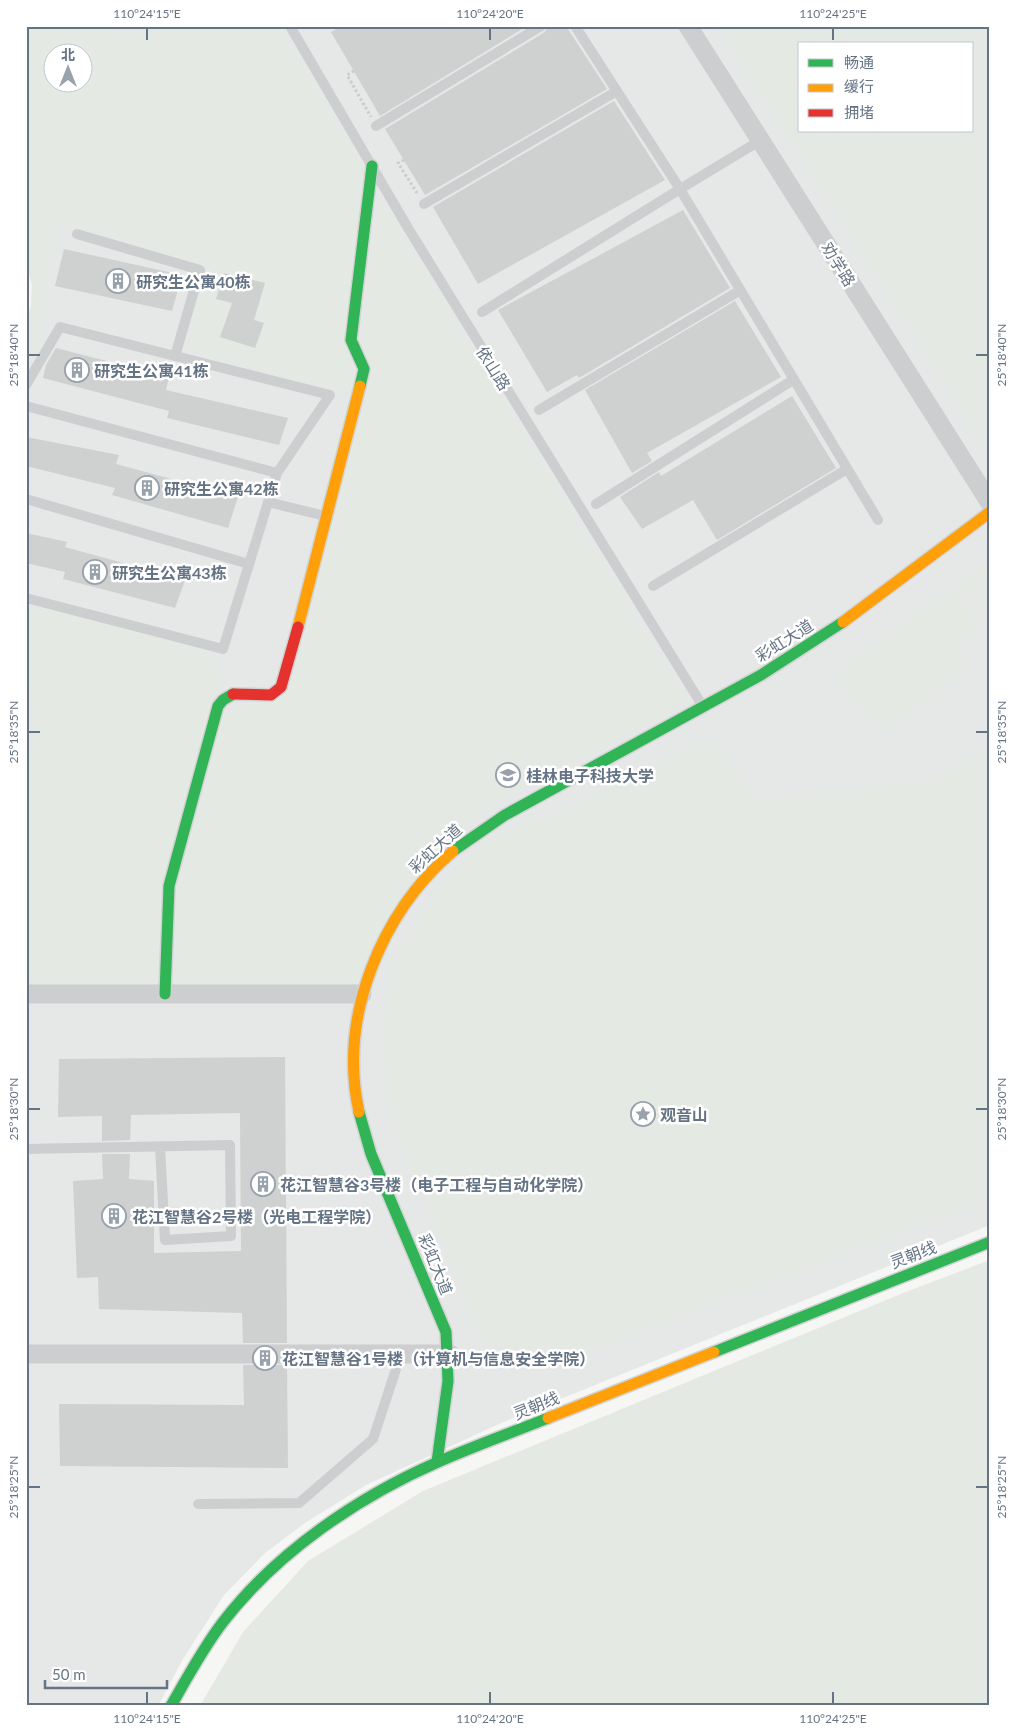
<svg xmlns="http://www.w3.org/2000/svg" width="1016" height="1732" viewBox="0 0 1016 1732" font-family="Lato,'Noto Sans SC',sans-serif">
	<rect width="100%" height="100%" fill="#f6f6f4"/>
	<path fill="#e6e7e7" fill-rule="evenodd" d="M26,26H990V1225L499,1424L366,1485L305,1523L264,1554L224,1595L183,1659L158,1706H26V324L31,306L32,285L26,263ZM800,44H972V131H800ZM52,52H82V82H52Z"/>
	<g fill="#e5e9e3" fill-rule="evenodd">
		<path d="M26,26H280L363,167L354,372L347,393L185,350L209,266L60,222L45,285L40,344L26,367V324L31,306L32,285L26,263ZM52,52H82V82H52Z"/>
		<path d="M717,26H990V455ZM800,44H972V131H800Z"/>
		<polygon points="379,197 687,703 485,807 428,856 357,984 176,984 178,890 225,712 243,704 275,701 362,336"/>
		<polygon points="982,566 990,576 990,619 987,620 958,582"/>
		<polygon points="951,589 978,626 955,644 927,605"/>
		<polygon points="26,598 204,644 214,656 219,667 219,679 204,731 154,984 26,984"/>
		<polygon points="924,608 969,666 882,730 832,675"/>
		<polygon points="711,739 758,800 939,780 990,747 990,1199 533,1372 480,1335 392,1118 382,1042 392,970 430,899 484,844"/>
		<polygon points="990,1260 990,1706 200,1706 243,1632 308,1561 423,1491 903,1293"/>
	</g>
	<g fill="#cfd0d0">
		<polygon points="341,26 527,26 380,116 331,32"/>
		<polygon points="548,26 566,26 607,89 425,195 385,129 545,32"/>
		<polygon points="614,101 665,180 478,284 433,207"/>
		<polygon points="683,210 730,288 579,378 577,375 547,392 498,310"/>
		<polygon points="64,249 182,275 172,311 55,286"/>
		<polygon points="224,273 265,283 254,320 264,323 255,348 220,337 232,303 216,299"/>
		<polygon points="735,301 781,377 647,453 652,461 632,473 585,390"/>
		<polygon points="56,348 169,377 166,390 288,418 279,445 167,418 169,411 43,378 46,365"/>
		<polygon points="792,396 836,468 717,540 693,500 642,529 620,497 659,472 661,476"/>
		<polygon points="26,437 119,455 116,464 238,497 228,528 112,495 115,488 26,466"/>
		<polygon points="26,533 67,542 65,547 185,580 175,608 63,579 65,572 26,563"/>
		<polygon points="285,1057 287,1343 243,1343 242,1313 99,1309 98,1277 77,1278 73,1181 103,1179 102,1154 130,1154 129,1179 154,1181 154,1253 241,1251 240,1113 131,1115 130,1140 102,1141 102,1116 58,1117 59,1059"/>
		<polygon points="243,1365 287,1365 288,1468 60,1466 59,1404 244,1405"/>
	</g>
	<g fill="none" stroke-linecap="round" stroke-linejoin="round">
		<defs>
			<g id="fast">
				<polyline points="360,386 364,369 351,340 372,166"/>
				<polyline points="453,851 505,815 761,675 843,622"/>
				<polyline points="165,994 169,886 218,706 223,700 233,694"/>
				<polyline points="359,1112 371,1154 446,1332 448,1381 437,1462"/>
				<polyline points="714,1352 990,1242"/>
				<path d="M171,1706C187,1678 203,1648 223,1622C277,1552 358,1497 438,1462C474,1446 511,1433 548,1418"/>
			</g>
			<g id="slow">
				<polyline points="843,622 990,512"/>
				<polyline points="298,627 360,386"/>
				<path d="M359,1112C338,1017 381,913 453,851"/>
				<polyline points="548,1418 714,1352"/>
			</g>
			<polyline id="jam" points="233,694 271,695 281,687 298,627"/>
		</defs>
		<use href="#fast" stroke="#d2d4d4" stroke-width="14"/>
		<use href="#slow" stroke="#d2d4d4" stroke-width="14"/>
		<use href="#jam" stroke="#d2d4d4" stroke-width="14"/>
		<g stroke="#cbcccc" stroke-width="3" stroke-dasharray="2.5 2.5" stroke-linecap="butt">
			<polyline points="354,71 347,75 371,117"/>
			<polyline points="404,160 398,163 417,193"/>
		</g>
		<g stroke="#cdcecf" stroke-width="10">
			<polyline points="290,26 408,228 702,705"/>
			<polyline points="575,26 680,189 761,140"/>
			<polyline points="376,126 541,26"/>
			<polyline points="424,204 617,91"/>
			<polyline points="77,234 200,270 175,356"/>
			<polyline points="482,312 680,189 878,520"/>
			<polyline points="26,385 60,327 330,395 277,473 223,649 26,598"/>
			<polyline points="26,406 277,473"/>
			<polyline points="539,410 739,291"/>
			<polyline points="26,499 249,564"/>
			<polyline points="268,502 325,516"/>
			<polyline points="596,504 793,380"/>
			<polyline points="653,586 847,469"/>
			<polyline points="26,1149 230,1145 231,1236 165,1240 160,1147"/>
			<polyline points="198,1504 299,1503 373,1439 401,1354"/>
		</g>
		<g stroke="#cdcecf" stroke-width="19">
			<polyline points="688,26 990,503"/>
			<polyline points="26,994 362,994"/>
			<polyline points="26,1354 450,1354"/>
		</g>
		<use href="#fast" stroke="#30b455" stroke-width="11"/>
		<use href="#slow" stroke="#ff9f0a" stroke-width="11"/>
		<use href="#jam" stroke="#e5322d" stroke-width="11"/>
	</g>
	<path fill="none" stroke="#657485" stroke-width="2" d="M147,28V40M490,28V40M833,28V40M28,355H40M976,355H988M28,732H40M976,732H988M28,1109H40M976,1109H988M28,1487H40M976,1487H988M147,1692V1704M490,1692V1704M833,1692V1704"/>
	<defs>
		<symbol id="building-ring" viewBox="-11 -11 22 22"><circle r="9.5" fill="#fff" stroke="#98a2ac" stroke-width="1.5"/><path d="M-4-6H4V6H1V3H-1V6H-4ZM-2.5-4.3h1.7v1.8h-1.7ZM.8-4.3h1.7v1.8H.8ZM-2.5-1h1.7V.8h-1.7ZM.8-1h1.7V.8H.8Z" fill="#98a2ac"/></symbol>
		<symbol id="university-ring" viewBox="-11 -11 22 22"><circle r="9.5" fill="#fff" stroke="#98a2ac" stroke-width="1.5"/><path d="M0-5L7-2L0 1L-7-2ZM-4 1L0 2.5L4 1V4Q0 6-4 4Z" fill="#98a2ac"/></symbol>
		<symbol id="sight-ring" viewBox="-11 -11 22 22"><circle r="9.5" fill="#fff" stroke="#98a2ac" stroke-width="1.5"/><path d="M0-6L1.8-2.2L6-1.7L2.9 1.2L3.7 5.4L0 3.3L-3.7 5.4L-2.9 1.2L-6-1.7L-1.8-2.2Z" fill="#98a2ac"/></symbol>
	</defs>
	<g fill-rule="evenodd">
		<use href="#building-ring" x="104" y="267" width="28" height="28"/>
		<use href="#building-ring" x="63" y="356" width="28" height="28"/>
		<use href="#building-ring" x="133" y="474" width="28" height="28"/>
		<use href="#building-ring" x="81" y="558" width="28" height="28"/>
		<use href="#university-ring" x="494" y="761" width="28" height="28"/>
		<use href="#sight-ring" x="629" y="1100" width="28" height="28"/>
		<use href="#building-ring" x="249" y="1170" width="28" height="28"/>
		<use href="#building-ring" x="100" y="1202" width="28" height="28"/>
		<use href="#building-ring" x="251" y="1344" width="28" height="28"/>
	</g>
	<g text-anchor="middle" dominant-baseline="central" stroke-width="5" stroke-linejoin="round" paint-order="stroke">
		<g font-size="16" fill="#657485" stroke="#fff">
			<text transform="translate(839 264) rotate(58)">劝学路</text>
			<text transform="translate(494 368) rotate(58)">依山路</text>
			<text transform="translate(784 640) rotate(-32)">彩虹大道</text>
			<text transform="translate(435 848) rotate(-42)">彩虹大道</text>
			<text transform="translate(913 1254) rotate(-21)">灵朝线</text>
			<text transform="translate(436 1264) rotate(68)">彩虹大道</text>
			<text transform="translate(536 1405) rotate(-22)">灵朝线</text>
		</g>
		<g font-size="16" font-weight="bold" fill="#657485" stroke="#fff" text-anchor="start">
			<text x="136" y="281">研究生公寓40栋</text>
			<text x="94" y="370">研究生公寓41栋</text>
			<text x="164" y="488">研究生公寓42栋</text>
			<text x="112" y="572">研究生公寓43栋</text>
			<text x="526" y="775">桂林电子科技大学</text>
			<text x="660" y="1114">观音山</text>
			<text x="280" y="1184">花江智慧谷3号楼（电子工程与自动化学院）</text>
			<text x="132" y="1216">花江智慧谷2号楼（光电工程学院）</text>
			<text x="282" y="1358">花江智慧谷1号楼（计算机与信息安全学院）</text>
		</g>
	</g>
	<rect width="1016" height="1732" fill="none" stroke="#ffffff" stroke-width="55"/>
	<rect x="798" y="42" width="175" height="90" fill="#ffffff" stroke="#c1c7ce"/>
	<rect x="808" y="59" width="25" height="8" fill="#30b455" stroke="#c1c7ce"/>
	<text x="844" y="68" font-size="15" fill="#657485">畅通</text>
	<rect x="808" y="84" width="25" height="8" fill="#ff9f0a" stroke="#c1c7ce"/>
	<text x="844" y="92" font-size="15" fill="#657485">缓行</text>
	<rect x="808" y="109" width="25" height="8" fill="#e5322d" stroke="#c1c7ce"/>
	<text x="844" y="118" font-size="15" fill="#657485">拥堵</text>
	<g transform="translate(68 68)"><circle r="24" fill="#ffffff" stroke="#c1c7ce"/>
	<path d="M0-4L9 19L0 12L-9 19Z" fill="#98a2ac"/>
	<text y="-8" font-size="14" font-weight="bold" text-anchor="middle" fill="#657485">北</text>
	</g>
	<path d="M45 1680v8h122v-8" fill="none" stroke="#657485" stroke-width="2.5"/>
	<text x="52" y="1680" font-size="15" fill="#657485" stroke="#ffffff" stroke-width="4" paint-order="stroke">50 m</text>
	<rect x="28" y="28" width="960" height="1676" fill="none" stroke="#657485" stroke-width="2"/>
	<g font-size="12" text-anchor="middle" fill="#657485">
		<text x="147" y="18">110°24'15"E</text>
		<text x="490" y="18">110°24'20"E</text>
		<text x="833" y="18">110°24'25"E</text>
		<text transform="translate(14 355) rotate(-90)" y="4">25°18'40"N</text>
		<text transform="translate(1002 355) rotate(-90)" y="4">25°18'40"N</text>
		<text transform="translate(14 732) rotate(-90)" y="4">25°18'35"N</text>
		<text transform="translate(1002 732) rotate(-90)" y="4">25°18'35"N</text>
		<text transform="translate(14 1109) rotate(-90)" y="4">25°18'30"N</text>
		<text transform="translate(1002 1109) rotate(-90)" y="4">25°18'30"N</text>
		<text transform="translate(14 1487) rotate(-90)" y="4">25°18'25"N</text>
		<text transform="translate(1002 1487) rotate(-90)" y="4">25°18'25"N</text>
		<text x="147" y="1723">110°24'15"E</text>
		<text x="490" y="1723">110°24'20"E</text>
		<text x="833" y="1723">110°24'25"E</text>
	</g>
</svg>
